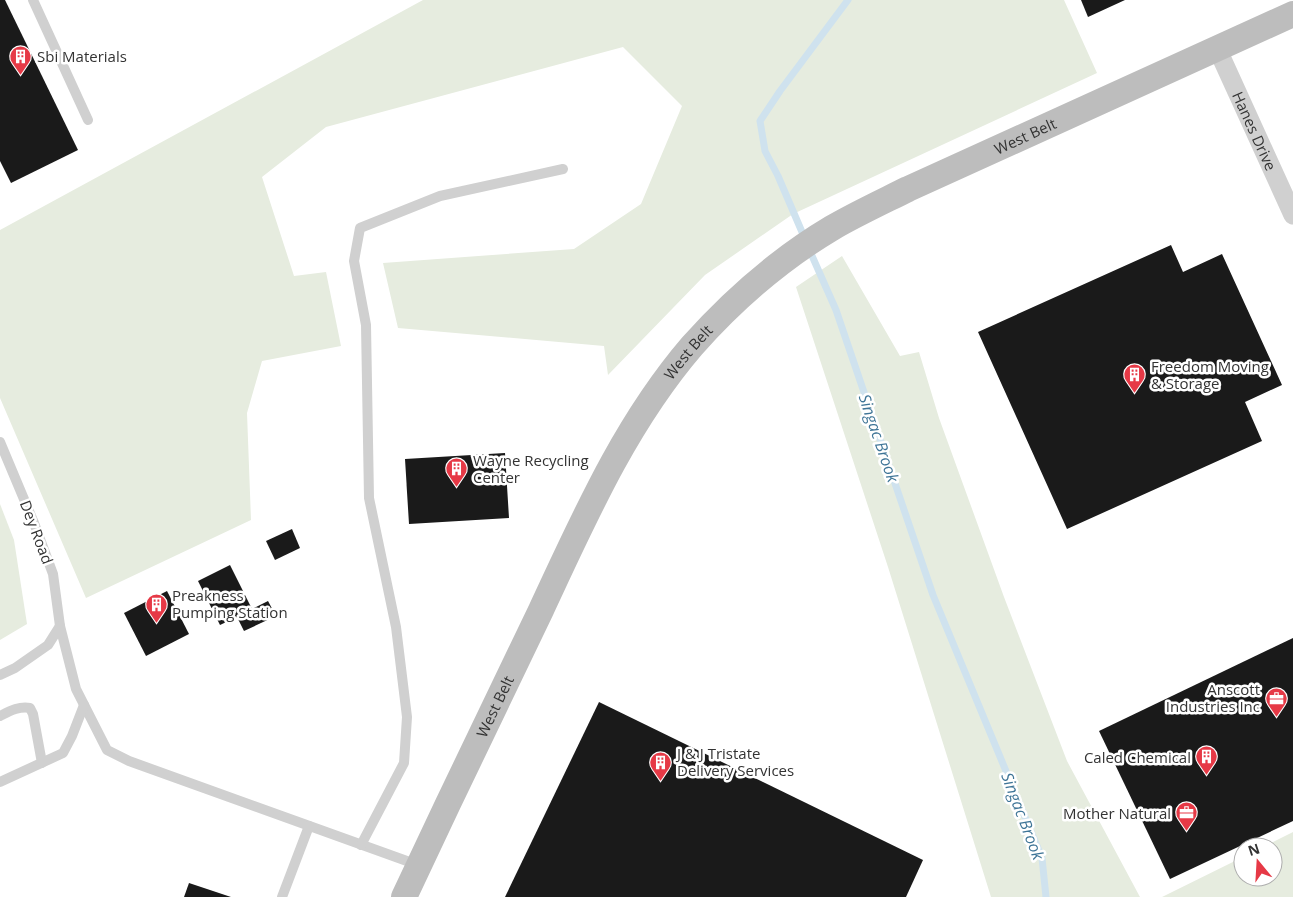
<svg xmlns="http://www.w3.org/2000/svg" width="1293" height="897" viewBox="0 0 1293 897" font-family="'Open Sans',sans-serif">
	<rect width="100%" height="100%" fill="#fff"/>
	<g fill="#e6ecdf">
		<polygon points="423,0 1064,0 1097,73 793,214 705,275 608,375 604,346 398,328 383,263 574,249 641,204 682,106 623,47 326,127 262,177 294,276 326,272 341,346 262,361 247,413 251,520 86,598 0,398 0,230"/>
		<polygon points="842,256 900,356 919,352 939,418 1004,597 1067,761 1140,897 991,897 888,567 796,287"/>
		<polygon points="0,504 14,540 27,624 0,640"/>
		<polygon points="1293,832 1293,897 1162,897 1243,857 1243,877 1273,877 1273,847 1263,847"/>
	</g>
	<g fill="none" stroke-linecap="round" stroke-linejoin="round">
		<g stroke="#cfe2ee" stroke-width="7">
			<polyline points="805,239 778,176 765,151 760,121 780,91 848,0"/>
			<polyline points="809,249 836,310 933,595 1042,858 1046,897"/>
		</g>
	</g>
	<g fill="#1a1a1a">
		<polygon points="0,0 5,0 78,150 11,183 0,161"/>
		<polygon points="1081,0 1125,0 1088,17"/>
		<polygon points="1171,245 1183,272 1222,254 1282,385 1245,402 1262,441 1067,529 978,332"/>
		<polygon points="505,453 509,518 409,524 405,459"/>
		<polygon points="292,529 300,548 275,560 266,541"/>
		<polygon points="230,565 252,609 268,601 276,616 244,631 237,617 220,625 198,581"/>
		<polygon points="167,591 189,634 146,656 124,613"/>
		<polygon points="1293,638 1293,821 1170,879 1099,731"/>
		<polygon points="599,702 923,860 906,897 505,897"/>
		<polygon points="189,883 231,897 184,897"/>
	</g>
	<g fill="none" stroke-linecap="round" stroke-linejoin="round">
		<g stroke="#d0d0d0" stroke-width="10">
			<polyline points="33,0 88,120"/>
			<polyline points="0,442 34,523 53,574 60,626 76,689 107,750 129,761 418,865"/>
			<polyline points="0,675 15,668 48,645 60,626"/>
			<path d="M0,716C10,711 19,706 30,708L33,714L42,763"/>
			<polyline points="0,782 63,753 72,736 84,705"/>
			<polyline points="361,845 404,763 407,717 396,627 369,498 366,325 354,261 360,228 440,196 563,169"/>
			<polyline points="282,897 309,826"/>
		</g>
		<path stroke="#d0d0d0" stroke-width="19" id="s1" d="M1217,48L1293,215"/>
		<path stroke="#bdbdbd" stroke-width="26" id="s2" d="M404,897C449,801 495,705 541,610C584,518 625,424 692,346C732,301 780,259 832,228C856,214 882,202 908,189L1293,14"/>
	</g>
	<defs>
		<symbol id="building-pin" viewBox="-11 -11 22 30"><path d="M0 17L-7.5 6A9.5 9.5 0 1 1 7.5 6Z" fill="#e63946" stroke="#fff"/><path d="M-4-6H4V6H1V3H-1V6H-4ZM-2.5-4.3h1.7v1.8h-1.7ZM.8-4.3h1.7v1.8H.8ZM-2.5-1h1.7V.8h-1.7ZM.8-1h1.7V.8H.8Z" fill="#fff"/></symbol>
		<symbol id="office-pin" viewBox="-11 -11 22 30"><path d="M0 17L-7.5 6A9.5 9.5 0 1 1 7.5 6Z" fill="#e63946" stroke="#fff"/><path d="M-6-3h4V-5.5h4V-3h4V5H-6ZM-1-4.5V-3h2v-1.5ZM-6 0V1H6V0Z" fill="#fff"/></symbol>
	</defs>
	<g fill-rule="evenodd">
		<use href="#building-pin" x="8" y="44" width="25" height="34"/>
		<use href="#building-pin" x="1122" y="362" width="25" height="34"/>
		<use href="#building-pin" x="444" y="456" width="25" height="34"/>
		<use href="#building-pin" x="144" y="592" width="25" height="34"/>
		<use href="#office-pin" x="1264" y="686" width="25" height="34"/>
		<use href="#building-pin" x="1194" y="744" width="25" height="34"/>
		<use href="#building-pin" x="648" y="750" width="25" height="34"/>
		<use href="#office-pin" x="1174" y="800" width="25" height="34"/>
	</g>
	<g text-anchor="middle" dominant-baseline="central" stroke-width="5" stroke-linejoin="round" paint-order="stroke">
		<g font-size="15" fill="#333" stroke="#fff" text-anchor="start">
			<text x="37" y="56">Sbi Materials</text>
			<text x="1151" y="366">Freedom Moving<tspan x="1151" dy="17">&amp; Storage</tspan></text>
			<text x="473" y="460">Wayne Recycling<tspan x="473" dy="17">Center</tspan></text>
			<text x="172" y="595">Preakness<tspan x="172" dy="17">Pumping Station</tspan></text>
			<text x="1260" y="689" text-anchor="end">Anscott<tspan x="1260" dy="17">Industries Inc</tspan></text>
			<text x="677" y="753">J &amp; J Tristate<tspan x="677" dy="17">Delivery Services</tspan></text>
			<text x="1191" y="757" text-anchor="end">Caled Chemical</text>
			<text x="1171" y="813" text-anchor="end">Mother Natural</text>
		</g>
		<g font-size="15" fill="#333" stroke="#fff">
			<text stroke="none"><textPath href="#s1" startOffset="91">Hanes Drive</textPath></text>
			<text stroke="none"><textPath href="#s2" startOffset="1021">West Belt</textPath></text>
			<text stroke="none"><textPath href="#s2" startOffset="616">West Belt</textPath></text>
			<text transform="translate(37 532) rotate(69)">Dey Road</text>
			<text stroke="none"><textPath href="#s2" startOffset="211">West Belt</textPath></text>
		</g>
		<g font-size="16" font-style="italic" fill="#3f7597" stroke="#fff">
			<text transform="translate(879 438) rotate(71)">Singac Brook</text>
			<text transform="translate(1023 816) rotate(69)">Singac Brook</text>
		</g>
	</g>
	<g transform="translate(1258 862) rotate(342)"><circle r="24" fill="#ffffff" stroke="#adadad"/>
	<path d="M0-4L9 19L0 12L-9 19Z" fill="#e63946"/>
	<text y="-8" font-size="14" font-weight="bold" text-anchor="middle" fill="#333333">N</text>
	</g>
</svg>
